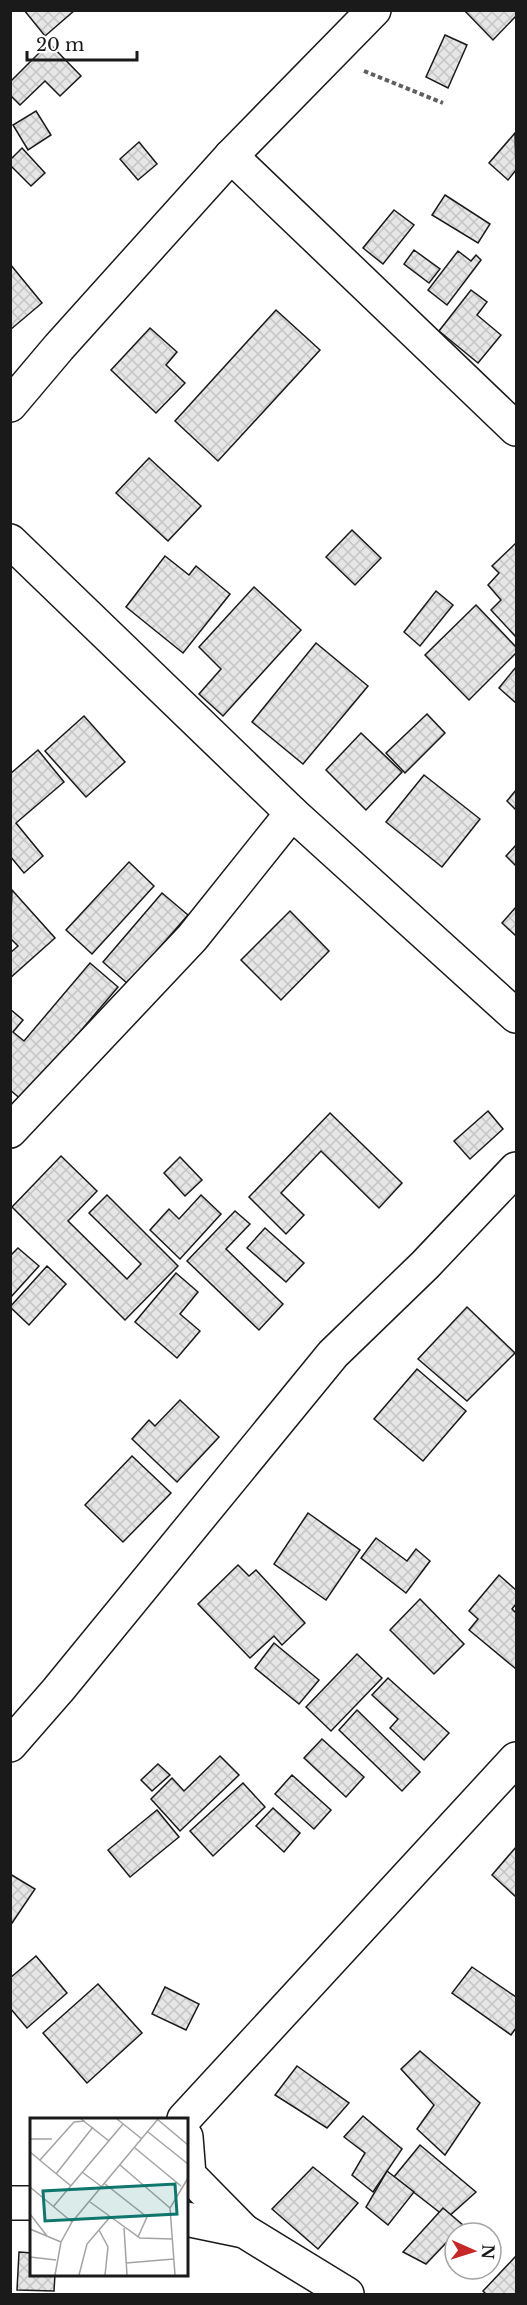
<svg xmlns="http://www.w3.org/2000/svg" width="527" height="2305" viewBox="0 0 527 2305" font-family="'Libre Baskerville',serif">
	<defs>
		<pattern id="building-cross-hatch" width="8" height="8" patternUnits="userSpaceOnUse" patternTransform="scale(1.5)"><rect width="8" height="8" fill="#e6e6e6"/><path d="M0 0l8 8M0 8l8-8" fill="none" stroke="#c5c5c5"/></pattern>
	</defs>
	<rect width="100%" height="100%" fill="#fff"/>
	<g fill="url(#building-cross-hatch)" stroke="#1a1a1a" stroke-width="1.5">
		<polygon points="24,10 75,10 45,36"/>
		<polygon points="464,10 516,10 516,16 493,40"/>
		<polygon points="445,35 467,45 448,88 426,77"/>
		<polygon points="49,43 81,76 60,96 45,81 20,105 10,95 10,82"/>
		<polygon points="36,111 51,135 28,150 13,125"/>
		<polygon points="515,133 516,170 508,180 489,163"/>
		<polygon points="139,142 157,164 138,180 120,159"/>
		<polygon points="22,148 45,173 31,186 10,165 10,160"/>
		<polygon points="445,195 490,224 478,243 432,215"/>
		<polygon points="394,210 414,225 383,264 363,248"/>
		<polygon points="414,250 440,269 429,283 404,264"/>
		<polygon points="458,251 471,261 476,255 481,260 447,305 428,290"/>
		<polygon points="10,264 42,303 10,330"/>
		<polygon points="471,290 487,302 477,315 501,335 478,363 439,331"/>
		<polygon points="276,310 320,350 218,461 175,421"/>
		<polygon points="150,328 177,352 166,365 185,383 156,413 111,370"/>
		<polygon points="149,458 201,506 168,541 116,493"/>
		<polygon points="352,530 381,558 355,585 326,557"/>
		<polygon points="516,543 516,637 491,610 501,600 488,585 499,573 492,566"/>
		<polygon points="165,556 189,575 196,566 230,594 183,653 126,607"/>
		<polygon points="254,587 301,630 223,716 199,694 221,669 199,647"/>
		<polygon points="436,591 453,605 420,646 404,632"/>
		<polygon points="476,605 516,647 516,653 469,700 425,655"/>
		<polygon points="316,643 368,686 303,764 252,722"/>
		<polygon points="516,667 516,703 499,688"/>
		<polygon points="427,714 445,733 405,773 386,753"/>
		<polygon points="84,716 125,762 86,797 45,751"/>
		<polygon points="361,733 402,772 366,810 326,770"/>
		<polygon points="38,750 64,782 16,823 43,856 24,873 10,856 10,774"/>
		<polygon points="424,775 480,819 442,867 386,822"/>
		<polygon points="516,790 516,810 507,801"/>
		<polygon points="516,845 516,866 506,856"/>
		<polygon points="129,862 154,886 92,954 66,930"/>
		<polygon points="12,890 55,938 10,978 10,953 18,946 10,938"/>
		<polygon points="162,893 188,915 128,984 103,962"/>
		<polygon points="516,907 516,936 502,923"/>
		<polygon points="290,911 329,951 281,1000 241,960"/>
		<polygon points="90,963 118,987 22,1100 10,1090 10,1009 23,1020 13,1032 24,1041"/>
		<polygon points="488,1111 503,1129 470,1159 454,1141"/>
		<polygon points="330,1113 402,1183 379,1208 321,1151 281,1193 304,1215 286,1234 249,1197"/>
		<polygon points="61,1156 97,1191 68,1221 127,1279 141,1264 89,1213 107,1195 178,1266 125,1320 12,1207"/>
		<polygon points="180,1157 202,1180 185,1196 164,1173"/>
		<polygon points="201,1195 221,1214 180,1259 150,1230 169,1209 179,1219"/>
		<polygon points="235,1211 250,1224 226,1249 283,1304 259,1330 187,1261"/>
		<polygon points="265,1228 304,1263 286,1282 247,1248"/>
		<polygon points="18,1248 39,1266 10,1298 10,1256"/>
		<polygon points="47,1266 66,1284 29,1325 10,1307"/>
		<polygon points="176,1273 198,1292 180,1314 200,1331 177,1358 135,1322"/>
		<polygon points="467,1307 515,1353 467,1401 418,1359"/>
		<polygon points="417,1369 466,1411 423,1461 374,1419"/>
		<polygon points="180,1400 219,1437 177,1482 132,1439 149,1420 155,1426"/>
		<polygon points="132,1456 171,1493 123,1542 85,1505"/>
		<polygon points="308,1513 360,1550 326,1600 274,1564"/>
		<polygon points="376,1538 407,1561 416,1549 430,1561 406,1593 361,1558"/>
		<polygon points="238,1565 249,1576 256,1570 305,1623 282,1645 274,1636 250,1658 198,1604"/>
		<polygon points="499,1575 516,1590 516,1604 512,1609 516,1613 516,1669 469,1630 478,1619 469,1611"/>
		<polygon points="420,1599 464,1644 434,1674 390,1630"/>
		<polygon points="274,1643 319,1680 299,1704 255,1668"/>
		<polygon points="357,1654 382,1678 331,1731 306,1707"/>
		<polygon points="388,1678 449,1733 424,1760 390,1728 398,1719 372,1695"/>
		<polygon points="357,1710 420,1772 402,1791 339,1730"/>
		<polygon points="322,1739 364,1777 346,1797 304,1758"/>
		<polygon points="220,1756 239,1775 180,1831 151,1799 172,1778 184,1791"/>
		<polygon points="158,1764 170,1775 152,1791 141,1780"/>
		<polygon points="292,1775 331,1810 314,1829 275,1794"/>
		<polygon points="243,1783 265,1807 213,1856 190,1831"/>
		<polygon points="273,1808 300,1833 284,1852 256,1826"/>
		<polygon points="157,1810 179,1837 130,1877 108,1850"/>
		<polygon points="516,1847 516,1897 492,1875"/>
		<polygon points="10,1874 35,1889 10,1926"/>
		<polygon points="36,1956 67,1993 27,2028 10,2008 10,1978"/>
		<polygon points="472,1967 516,1997 516,2028 511,2035 452,1993"/>
		<polygon points="98,1984 142,2033 87,2083 43,2033"/>
		<polygon points="165,1987 199,2004 186,2030 152,2014"/>
		<polygon points="420,2051 480,2103 445,2155 417,2129 434,2105 401,2069"/>
		<polygon points="297,2066 349,2103 327,2128 275,2095"/>
		<polygon points="363,2116 402,2149 373,2192 352,2175 365,2153 344,2137"/>
		<polygon points="420,2145 476,2192 447,2218 394,2177"/>
		<polygon points="313,2167 358,2203 318,2249 272,2209"/>
		<polygon points="387,2171 414,2192 388,2225 366,2207"/>
		<polygon points="443,2208 463,2225 426,2264 403,2252"/>
		<polygon points="19,2252 32,2253 32,2274 55,2274 54,2291 17,2290"/>
		<polygon points="516,2256 516,2294 486,2294 483,2291"/>
	</g>
	<g fill="none" stroke-linecap="round" stroke-linejoin="round">
		<defs>
			<g id="minor">
				<polyline points="231,156 516,429"/>
				<polyline points="10,405 59,347 231,156 374,10"/>
				<polyline points="10,541 292,813 516,1016"/>
				<polyline points="10,1131 192,938 292,813"/>
				<polyline points="10,1745 58,1690 333,1354 425,1265 516,1169"/>
				<polyline points="184,2119 516,1759"/>
				<polyline points="186,2137 189,2175 244,2231"/>
				<polyline points="10,2203 32,2203"/>
				<polyline points="186,2219 244,2231 347,2294"/>
			</g>
		</defs>
		<use href="#minor" stroke="#1a1a1a" stroke-width="36"/>
		<polyline stroke="#5f5f5f" stroke-width="4" stroke-dasharray="4.5 3" stroke-linecap="butt" points="364,71 443,103"/>
		<use href="#minor" stroke="#fff" stroke-width="33"/>
	</g>
	<g transform="translate(30 2118)">
		<rect width="158" height="158" fill="#fff"/>
		<path fill="none" stroke="#a3a3a3" stroke-width="1.5" d="M51,1L79,23M87,1L112,21M127,1L158,27M118,14L158,46M0,21H22M105,30L151,68M0,34L41,68M10,42L44,4L55,3M90,47L140,90M52,54L72,69M26,56L63,9M75,66L117,99L108,119M0,69L42,104M60,84L110,120L142,121M23,89L93,6M0,96L17,118M94,110L97,157M0,111L31,124M69,112L78,129L75,157M0,139L26,142M96,145L144,141M25,157L31,124L42,104L128,1M49,157L57,126L80,99M145,157L140,90L158,60"/>
		<path fill="#0f766e" fill-opacity="0.15" stroke="#0f766e" stroke-width="3" d="M145,66L147,96L15,103L13,73Z"/>
		<rect width="158" height="158" fill="none" stroke="#1a1a1a" stroke-width="3"/>
	</g>
	<rect width="527" height="2305" fill="none" stroke="#1a1a1a" stroke-width="24"/>
	<g transform="translate(473 2251) rotate(93)"><circle r="28" fill="#ffffff" stroke="#a3a3a3" stroke-width="1.5"/>
	<path d="M0-4.5L10 22L0 15L-10 22Z" fill="#c62828"/>
	<text y="-9" font-size="16" font-weight="bold" text-anchor="middle" fill="#1a1a1a">N</text>
	</g>
	<path d="M27 51v9h110v-9" fill="none" stroke="#1a1a1a" stroke-width="3"/>
	<text x="36" y="51" font-size="18" fill="#1a1a1a" stroke="#ffffff" stroke-width="4.5" paint-order="stroke">20 m</text>
</svg>
